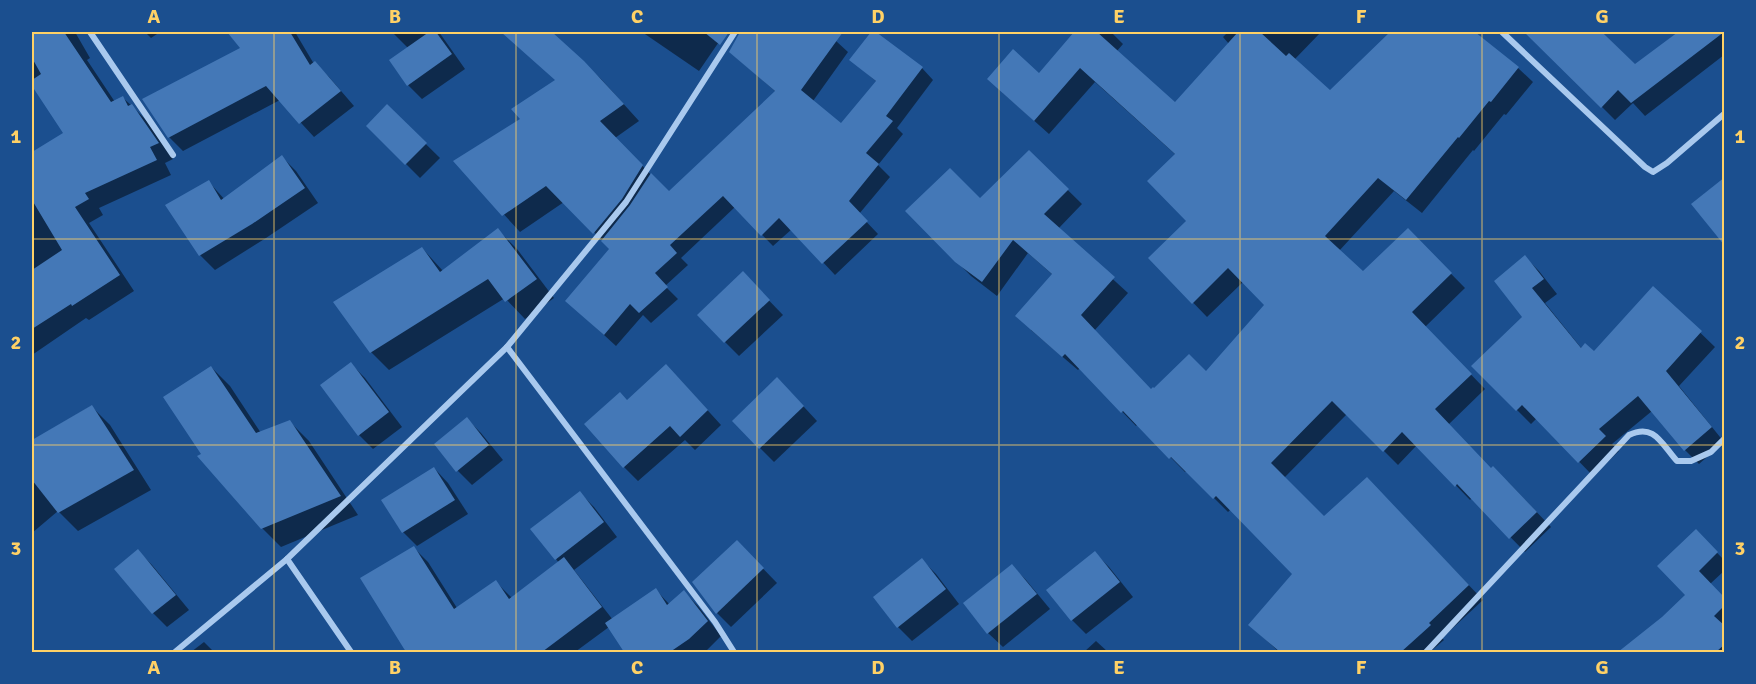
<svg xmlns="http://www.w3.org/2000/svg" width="1756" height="684" viewBox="0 0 1756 684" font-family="Signika,sans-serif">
	<rect width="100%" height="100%" fill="#1b4f8f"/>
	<g fill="#0007">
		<polygon points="32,32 75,32 90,58 87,60 115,102 123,98 132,106 147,121 173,159 165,163 171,175 99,208 103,215 89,223 134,291 89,320 86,318 32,355 32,154 65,133 32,83"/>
		<polygon points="145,32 160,32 151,38"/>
		<polygon points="229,32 295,32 314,64 315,63 329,77 354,106 314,137 280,100 183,151 169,137 242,49"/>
		<polygon points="392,32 439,32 465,69 422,99 408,85 408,48"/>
		<polygon points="510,32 550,32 601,79 639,121 615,138 669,193 776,92 730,52 745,32 823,32 836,41 848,52 813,101 841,125 877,82 851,60 873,32 922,68 933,80 897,128 903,134 878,165 890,177 859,214 878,234 835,275 792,229 773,246 735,207 681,258 688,265 665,286 678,299 651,323 643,315 616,346 567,301 611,249 564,202 520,232 455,161 522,120 557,81 507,34"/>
		<polygon points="642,32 723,32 725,33 699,71"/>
		<polygon points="1076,32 1111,32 1123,44 1117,51 1176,104 1229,44 1223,37 1228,32 1321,32 1294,60 1330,93 1392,32 1473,32 1518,68 1533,82 1506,115 1504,114 1474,151 1473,150 1422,213 1394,191 1339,251 1363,273 1408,230 1465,288 1425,327 1485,389 1448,425 1491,470 1508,482 1551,527 1525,552 1472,498 1470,500 1417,445 1398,465 1347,414 1284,478 1324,518 1381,493 1483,600 1442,638 1444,640 1430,652 1279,652 1250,625 1294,574 1231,509 1228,512 1187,471 1185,472 1138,424 1136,426 1080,368 1078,370 1031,330 1053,275 1028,253 997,296 971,276 907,211 980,200 1029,152 1082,204 1058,229 1128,293 1094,331 1151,390 1206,373 1266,305 1243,282 1207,317 1151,259 1188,221 1176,155 1095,82 1049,134 1003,93 1039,75"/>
		<polygon points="1541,32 1602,32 1635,66 1680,32 1724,32 1724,55 1645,116 1633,103 1615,120 1534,39"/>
		<polygon points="387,106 440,158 420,178 368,126"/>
		<polygon points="282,157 296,171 318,203 266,238 215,270 200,255 167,206 209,182 225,200"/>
		<polygon points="498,230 517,249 554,298 525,319 505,298 389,370 371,352 422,248 443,271"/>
		<polygon points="1525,257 1539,271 1557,294 1545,303 1582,349 1594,354 1654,288 1715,347 1679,386 1724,442 1699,464 1685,450 1652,411 1612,444 1619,451 1593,476 1537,418 1531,424 1473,366 1524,317"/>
		<polygon points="757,288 783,315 739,356 725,342"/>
		<polygon points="351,364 365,378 402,427 373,449 359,435"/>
		<polygon points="211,367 230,386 261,433 290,422 309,441 358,515 281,547 262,528 204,455"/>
		<polygon points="680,380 721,425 695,450 685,440 638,481 624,467 627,402"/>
		<polygon points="792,394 817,421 774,462 760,448"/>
		<polygon points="91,406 110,425 151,490 78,531 58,511 32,533 32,441"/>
		<polygon points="467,419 481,433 503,460 472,485 458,471"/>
		<polygon points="434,468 448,483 468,514 417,546 403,532"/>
		<polygon points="580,493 594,507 617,537 574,570 613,620 656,590 670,605 684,592 698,606 721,636 707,650 708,652 626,652 609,627 575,652 400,652 406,649 413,547 428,562 457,608 496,582 512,598 559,563 556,559"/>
		<polygon points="1696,531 1724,560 1724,571 1710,584 1724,599 1724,652 1641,652 1633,643 1663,618 1687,595"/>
		<polygon points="138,551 152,565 189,610 167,627 153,613 116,569"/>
		<polygon points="1095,553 1109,567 1133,597 1086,634 1072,620"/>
		<polygon points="751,556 777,583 731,627 717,613"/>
		<polygon points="922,560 936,574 959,604 912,641 898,627"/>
		<polygon points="1012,566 1026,580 1050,609 1003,647 988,633"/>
		<polygon points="1096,641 1108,652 1084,652"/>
		<polygon points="204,642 214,652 191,652"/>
	</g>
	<g fill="#4478b7">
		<polygon points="32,32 64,32 111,102 123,96 128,106 132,104 159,143 150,147 157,160 85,193 89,199 75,207 120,275 72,306 71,304 32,329 32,270 62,250 32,200 32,152 63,133 32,86 32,80 41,74 32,58"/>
		<polygon points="227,32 290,32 310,65 315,61 341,91 299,124 266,86 168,138 142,99 240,48"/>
		<polygon points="429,32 436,32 452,54 407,86 389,60"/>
		<polygon points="501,32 552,32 584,61 624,104 600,121 643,165 622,199 593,234 546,186 502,216 453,161 520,119 511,109 555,80"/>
		<polygon points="704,32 729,32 720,45"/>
		<polygon points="740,32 843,32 801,90 841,123 876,81 849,60 871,32 876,32 923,67 886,116 893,121 866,153 879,164 849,201 868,221 822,264 779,218 761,236 723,196 670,245 677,253 655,273 668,287 639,313 630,304 604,335 565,301 609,249 601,241 630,205 651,173 669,191 775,91 729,52"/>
		<polygon points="1074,32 1097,32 1175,102 1238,32 1260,32 1286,56 1289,53 1330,90 1390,32 1475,32 1519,67 1491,102 1489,101 1459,138 1458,137 1406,200 1378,178 1325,236 1363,271 1408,228 1452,273 1412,312 1472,374 1435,409 1491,468 1493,466 1537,512 1509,539 1457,484 1455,487 1402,432 1383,452 1332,401 1271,463 1324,516 1367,477 1469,585 1429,623 1431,625 1401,652 1280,652 1248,625 1292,574 1216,496 1213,499 1171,457 1169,459 1123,411 1121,413 1065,354 1062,357 1015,316 1052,274 1013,240 982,282 955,262 905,211 950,168 980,198 1029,150 1069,189 1044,214 1115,277 1081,315 1151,389 1153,387 1154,388 1189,354 1206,371 1264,305 1228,268 1192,304 1148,258 1186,221 1147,181 1175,154 1080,68 1034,121 987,79 1013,49 1039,73"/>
		<polygon points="1524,32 1602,32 1635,64 1678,32 1724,32 1631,103 1618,90 1601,108"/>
		<polygon points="387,104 427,143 405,165 366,126"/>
		<polygon points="282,155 305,188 252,224 199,256 165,205 209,180 221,200"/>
		<polygon points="1725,177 1725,246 1691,204"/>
		<polygon points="498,228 537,279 505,302 488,279 370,353 333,302 422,247 440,272"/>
		<polygon points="1525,255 1544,279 1532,288 1581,348 1585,343 1594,351 1653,286 1702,331 1666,371 1712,427 1684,451 1638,396 1599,429 1606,436 1578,463 1522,405 1516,411 1471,366 1522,317 1494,281"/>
		<polygon points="743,271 770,300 724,343 697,315"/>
		<polygon points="351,362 389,412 358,436 320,385"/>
		<polygon points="666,364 708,410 680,437 670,426 623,468 584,424 620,392 627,400"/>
		<polygon points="211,366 256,433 290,420 341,496 261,529 197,456 201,454 163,397"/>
		<polygon points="777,377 804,406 759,449 732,421"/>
		<polygon points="92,405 134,470 58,513 32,480 32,440"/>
		<polygon points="467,417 489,445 456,472 434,444"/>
		<polygon points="434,467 455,500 402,533 381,500"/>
		<polygon points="580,491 604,522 555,560 530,529"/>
		<polygon points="1696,529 1718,552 1699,571 1725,598 1725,605 1714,616 1725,626 1725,644 1716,652 1618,652 1662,617 1685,595 1657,566"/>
		<polygon points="737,540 764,568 716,614 692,582"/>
		<polygon points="414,546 454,609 496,580 509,599 564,557 602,607 542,652 406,652 360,578"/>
		<polygon points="138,549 176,595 152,614 114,569"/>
		<polygon points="1095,551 1120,582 1071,621 1046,590"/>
		<polygon points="922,558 946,589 897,628 873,597"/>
		<polygon points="1012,564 1037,594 987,634 963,603"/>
		<polygon points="656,588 667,605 684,590 708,621 689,639 670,652 624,652 605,623"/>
	</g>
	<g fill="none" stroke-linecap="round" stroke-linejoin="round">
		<g stroke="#a9c9ee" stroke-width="6">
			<polyline points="90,32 173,155"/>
			<polyline points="1502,32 1645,167 1653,172 1667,163 1724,114"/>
			<polyline points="507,347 715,622 734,652"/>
			<polyline points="287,559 351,652"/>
			<polyline points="175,652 287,559 507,347 626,202 735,32"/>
			<path d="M1426,652L1629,435C1654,423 1661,443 1677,461H1691L1711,452L1724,439"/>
		</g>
	</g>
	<path fill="none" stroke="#ffd166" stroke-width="1.5" stroke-opacity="0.55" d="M274,32V652M516,32V652M757,32V652M999,32V652M1240,32V652M1482,32V652M32,239H1724M32,445H1724"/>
	<rect width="1756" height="684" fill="none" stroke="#1b4f8f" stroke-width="66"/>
	<rect x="33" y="33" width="1690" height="618" fill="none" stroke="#ffd166" stroke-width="2"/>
	<g font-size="20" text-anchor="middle" font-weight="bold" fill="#ffd166">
		<text x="154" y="23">A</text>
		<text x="395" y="23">B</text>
		<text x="637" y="23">C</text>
		<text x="878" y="23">D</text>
		<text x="1119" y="23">E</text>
		<text x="1361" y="23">F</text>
		<text x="1602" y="23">G</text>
		<text x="16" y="143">1</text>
		<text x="1740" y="143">1</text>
		<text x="16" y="349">2</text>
		<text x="1740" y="349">2</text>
		<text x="16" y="555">3</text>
		<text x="1740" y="555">3</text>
		<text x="154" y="674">A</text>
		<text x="395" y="674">B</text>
		<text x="637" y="674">C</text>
		<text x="878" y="674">D</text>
		<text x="1119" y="674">E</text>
		<text x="1361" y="674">F</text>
		<text x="1602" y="674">G</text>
	</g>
</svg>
